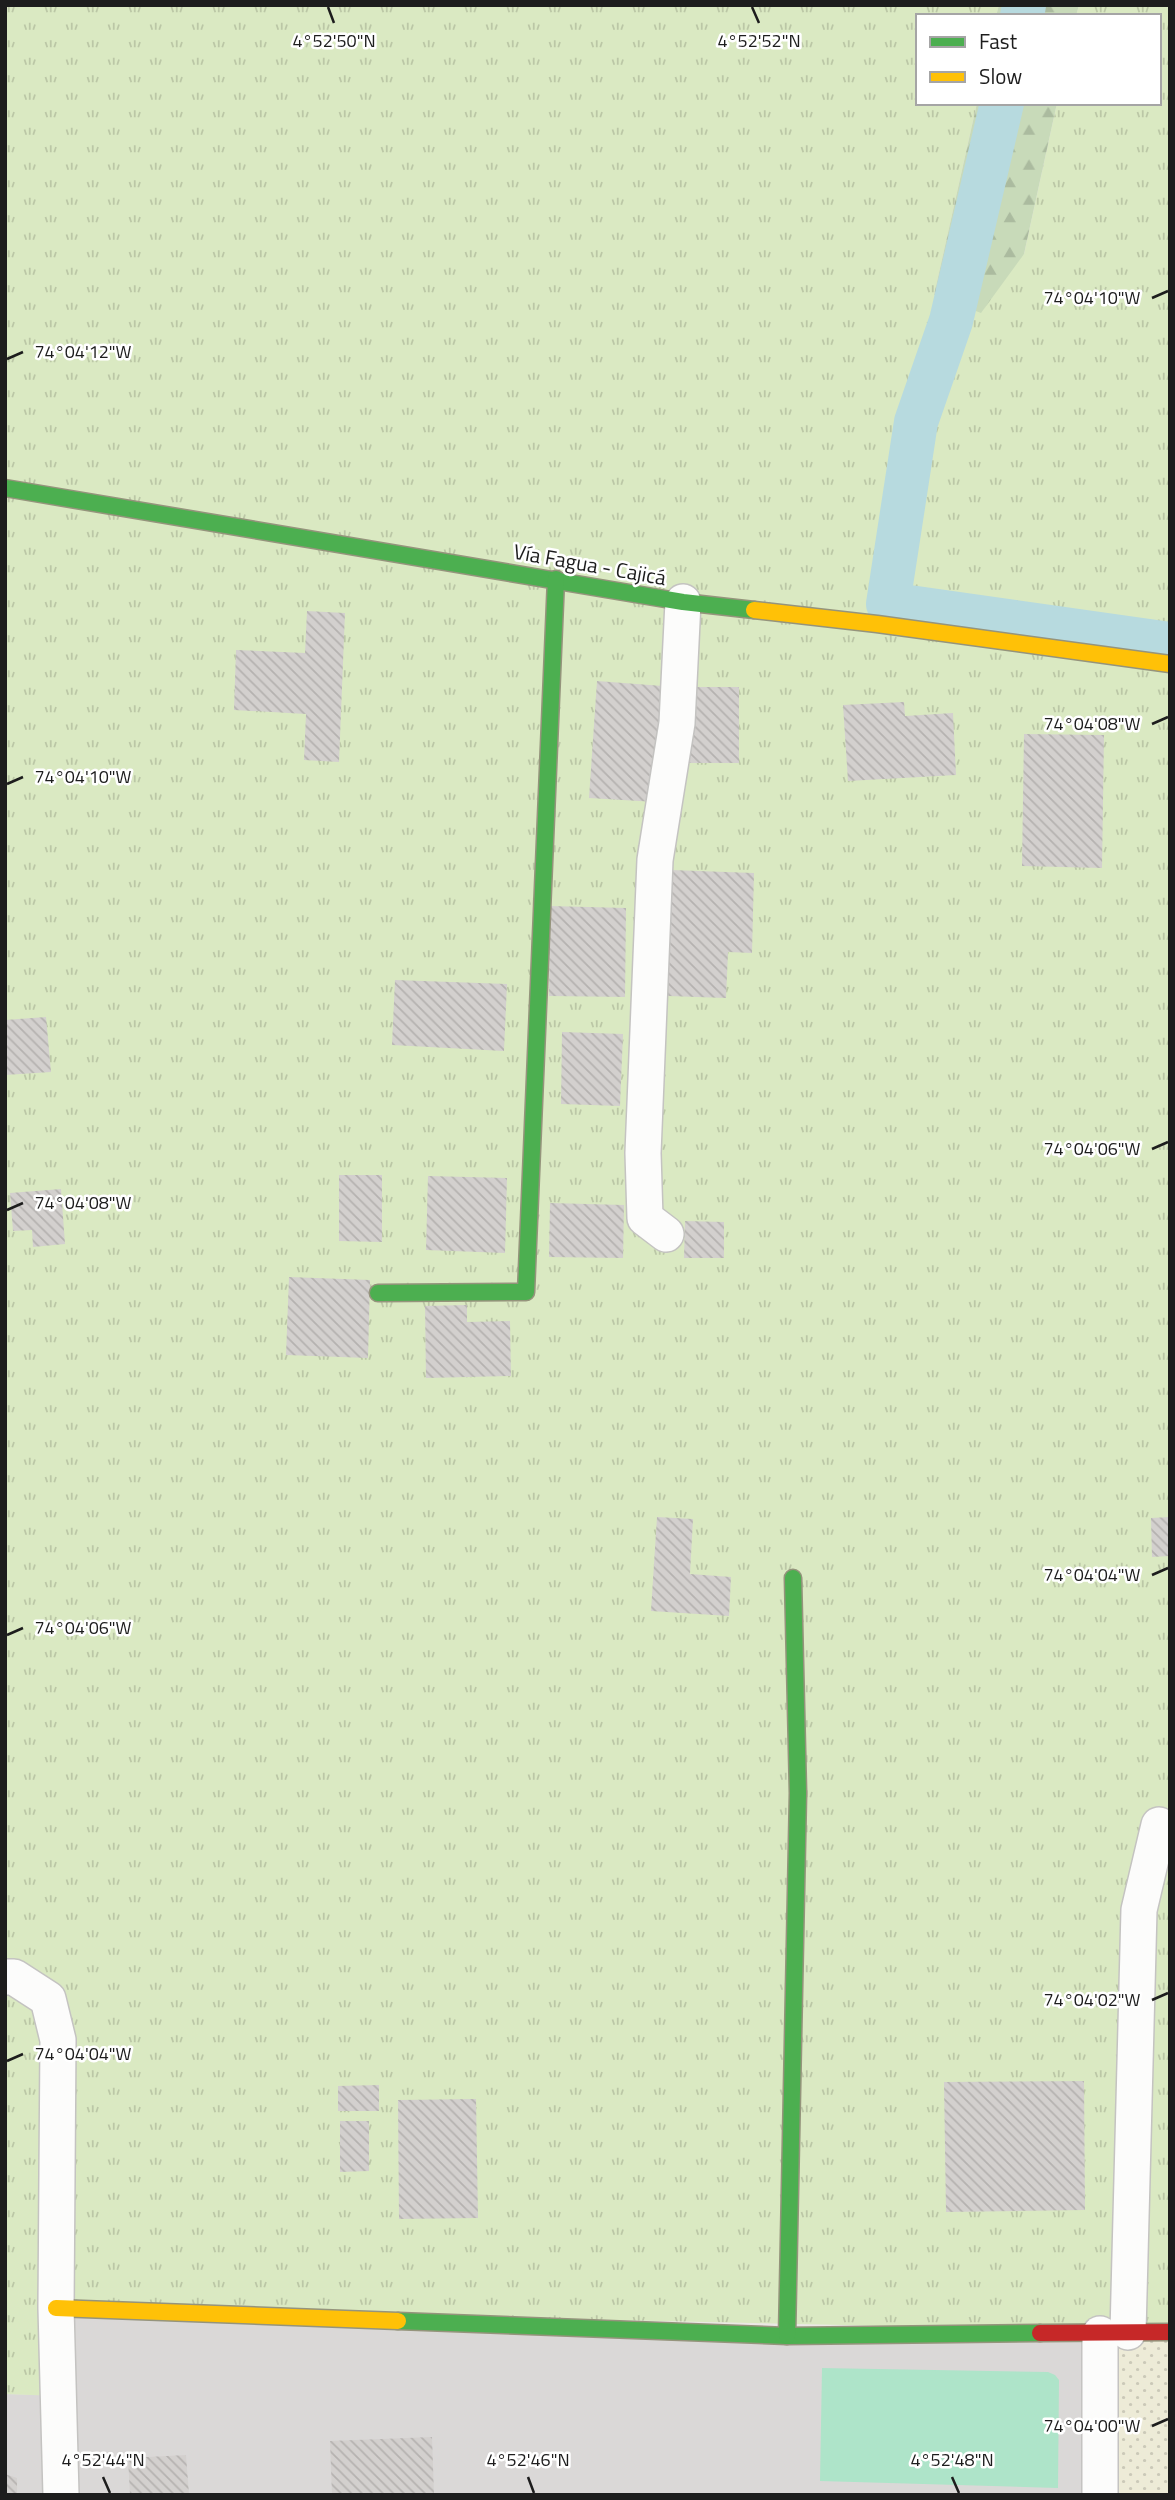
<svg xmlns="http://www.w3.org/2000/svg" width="1175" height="2500" viewBox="0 0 1175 2500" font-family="'Titillium Web',sans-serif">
	<defs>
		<pattern id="farmland-dots" width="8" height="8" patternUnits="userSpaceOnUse" patternTransform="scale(1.75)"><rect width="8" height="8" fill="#edebd7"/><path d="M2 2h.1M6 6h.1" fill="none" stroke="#cbc9b8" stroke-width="1.8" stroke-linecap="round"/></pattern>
		<pattern id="grass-tufts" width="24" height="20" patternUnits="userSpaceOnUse" patternTransform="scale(1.75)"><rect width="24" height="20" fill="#dae9c2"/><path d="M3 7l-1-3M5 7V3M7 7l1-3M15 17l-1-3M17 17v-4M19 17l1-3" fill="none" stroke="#bbc7a6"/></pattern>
		<pattern id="forest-firs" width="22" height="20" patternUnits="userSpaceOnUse" patternTransform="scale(1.75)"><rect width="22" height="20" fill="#c8dab9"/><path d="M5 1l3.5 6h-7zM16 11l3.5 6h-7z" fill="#abbb9f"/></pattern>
		<pattern id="building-back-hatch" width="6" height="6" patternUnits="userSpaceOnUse" patternTransform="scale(1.75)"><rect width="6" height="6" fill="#d3d0ce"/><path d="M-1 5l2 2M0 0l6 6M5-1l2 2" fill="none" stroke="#b5b2b0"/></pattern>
	</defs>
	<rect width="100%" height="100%" fill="#ebe8e5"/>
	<polygon fill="#dad8d7" points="56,2308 1100,2334 1100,2495 5,2495 5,2394 58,2395"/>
	<polygon fill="url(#farmland-dots)" points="1170,2332 1170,2495 1100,2495 1100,2334"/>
	<polygon fill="url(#grass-tufts)" points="5,5 999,5 996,16 918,16 918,103 977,103 934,295 1024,254 1057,103 1159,103 1159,16 1076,16 1079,5 1170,5 1170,2332 57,2308 58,2396 5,2394"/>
	<g fill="url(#forest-firs)">
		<polygon points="999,5 1079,5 1076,16 996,16"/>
		<polygon points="977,103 1057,103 1024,254 981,313 934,295"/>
	</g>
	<polygon fill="#aee4c9" points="822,2368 1048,2372 1055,2375 1059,2380 1058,2488 820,2481"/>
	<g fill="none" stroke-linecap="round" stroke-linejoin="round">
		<g stroke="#b7dadf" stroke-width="44">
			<polyline points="1022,16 1024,5"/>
			<polyline points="1002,103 951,321 916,422 888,604 1170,644"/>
		</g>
	</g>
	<g fill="url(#building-back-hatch)">
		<polygon points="307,611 345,613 339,762 304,760 306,714 234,710 236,650 305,653"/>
		<polygon points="597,681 663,686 656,802 589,798"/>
		<polygon points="684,687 739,687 739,763 685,763"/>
		<polygon points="904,702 905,716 953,713 956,775 848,781 843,705"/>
		<polygon points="1024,734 1104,735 1102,868 1022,866"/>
		<polygon points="671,870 754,873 752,953 728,952 726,998 668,996"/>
		<polygon points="550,906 626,908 625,997 549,996"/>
		<polygon points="395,980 507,984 504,1051 392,1045"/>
		<polygon points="46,1017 51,1072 5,1075 5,1020"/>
		<polygon points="562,1032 623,1034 620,1106 561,1104"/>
		<polygon points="339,1175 382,1175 382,1242 339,1241"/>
		<polygon points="428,1176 507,1178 505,1253 426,1250"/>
		<polygon points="61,1189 65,1244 33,1247 32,1230 13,1231 10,1193"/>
		<polygon points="550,1203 624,1205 623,1258 549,1257"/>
		<polygon points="685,1221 724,1222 724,1258 684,1258"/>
		<polygon points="289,1277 370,1280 368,1358 286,1355"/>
		<polygon points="467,1305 467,1322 510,1321 511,1376 426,1378 425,1306"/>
		<polygon points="657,1517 693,1519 690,1574 731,1577 729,1616 651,1611"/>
		<polygon points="1170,1517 1170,1556 1152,1557 1151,1518"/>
		<polygon points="1084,2081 1085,2210 946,2212 944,2082"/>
		<polygon points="379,2085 379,2111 338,2111 338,2086"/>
		<polygon points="476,2099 478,2218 399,2219 398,2100"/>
		<polygon points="340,2121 369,2121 369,2171 340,2172"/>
		<polygon points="432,2437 434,2495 332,2495 330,2441"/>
		<polygon points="186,2455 189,2495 130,2495 128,2458"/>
		<polygon points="5,2474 17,2478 17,2495 5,2495"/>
	</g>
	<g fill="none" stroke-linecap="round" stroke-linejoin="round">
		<defs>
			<g id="street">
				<polyline points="666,1234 645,1218 643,1153 655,860 677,723 683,602"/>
				<polyline points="5,1977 14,1977 48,1999 58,2040 56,2308 61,2495"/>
				<polyline points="1128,2332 1139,1910 1159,1825"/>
				<polyline points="1100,2334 1100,2495"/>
			</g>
			<g id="fast">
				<polyline points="5,488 683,602 754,610"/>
				<polyline points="378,1293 526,1292 556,579"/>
				<polyline points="398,2321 787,2336 1040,2333"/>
				<polyline points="787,2336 798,1793 793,1578"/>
			</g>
			<g id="slow">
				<polyline points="754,610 877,624 1170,664"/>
				<polyline points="56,2308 398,2321"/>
			</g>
			<polyline id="jam" points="1040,2333 1170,2332"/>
		</defs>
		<use href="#street" stroke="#c4c3c1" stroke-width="38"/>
		<use href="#fast" stroke="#95947c" stroke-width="19"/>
		<use href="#slow" stroke="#95947c" stroke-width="19"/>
		<use href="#jam" stroke="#95947c" stroke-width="19"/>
		<use href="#street" stroke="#fcfcfb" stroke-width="35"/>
		<use href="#fast" stroke="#4caf50" stroke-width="16"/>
		<use href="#slow" stroke="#ffc107" stroke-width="16"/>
		<use href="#jam" stroke="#c62828" stroke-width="16"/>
	</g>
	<path fill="none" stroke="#1d1d1d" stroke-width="2.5" d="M328,7L334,23M752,7L759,23M1152,298L1168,291M7,359L23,352M1152,724L1168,717M7,784L23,777M1152,1149L1168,1142M7,1210L23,1203M1152,1575L1168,1568M7,1635L23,1628M1152,2000L1168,1993M7,2061L23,2054M1152,2426L1168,2419M103,2477L110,2493M528,2477L534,2493M952,2477L959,2493"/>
	<g text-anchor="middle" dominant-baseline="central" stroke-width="5" stroke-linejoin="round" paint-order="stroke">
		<g font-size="21" fill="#1d1d1d" stroke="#fff">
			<text transform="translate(590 564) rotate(10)">Vía Fagua - Cajicá</text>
		</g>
	</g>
	<g font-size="18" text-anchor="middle" fill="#1d1d1d" stroke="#fff" stroke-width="5" stroke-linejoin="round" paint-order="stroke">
		<text x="334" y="47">4°52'50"N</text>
		<text x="759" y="47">4°52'52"N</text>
		<text x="1092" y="304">74°04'10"W</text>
		<text x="83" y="358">74°04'12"W</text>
		<text x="1092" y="730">74°04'08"W</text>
		<text x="83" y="783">74°04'10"W</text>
		<text x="1092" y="1155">74°04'06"W</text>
		<text x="83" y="1209">74°04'08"W</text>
		<text x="1092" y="1581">74°04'04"W</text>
		<text x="83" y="1634">74°04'06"W</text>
		<text x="1092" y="2006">74°04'02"W</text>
		<text x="83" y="2060">74°04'04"W</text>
		<text x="1092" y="2432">74°04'00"W</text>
		<text x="103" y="2466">4°52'44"N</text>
		<text x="528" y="2466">4°52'46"N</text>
		<text x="952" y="2466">4°52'48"N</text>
	</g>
	<rect width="1175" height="2500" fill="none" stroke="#1d1d1d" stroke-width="14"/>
	<rect x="916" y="14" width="245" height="91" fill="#ffffff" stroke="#a5a5a5" stroke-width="2"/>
	<rect x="930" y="37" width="35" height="10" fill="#4caf50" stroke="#a5a5a5" stroke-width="2"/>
	<text x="979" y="49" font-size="21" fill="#1d1d1d">Fast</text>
	<rect x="930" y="72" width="35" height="10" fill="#ffc107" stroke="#a5a5a5" stroke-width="2"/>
	<text x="979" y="84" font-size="21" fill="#1d1d1d">Slow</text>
</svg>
